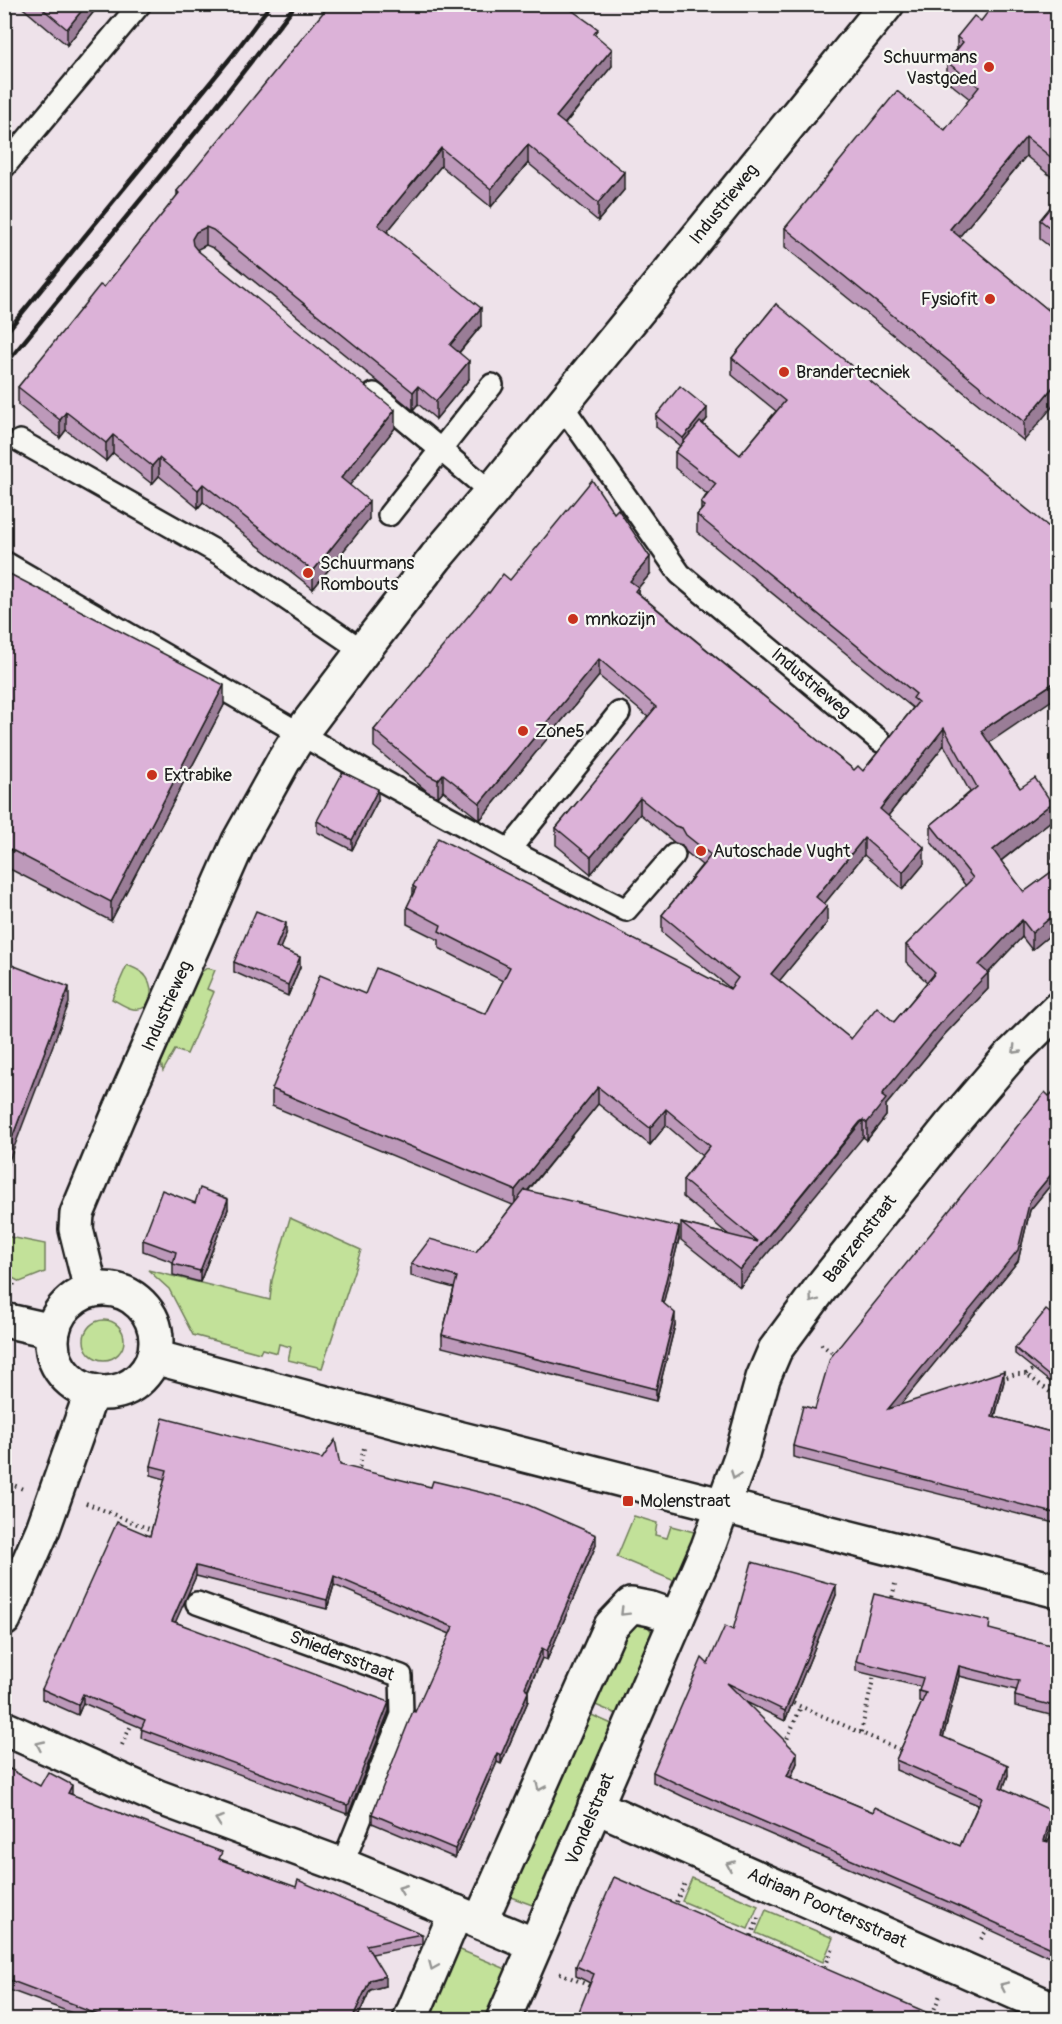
<svg xmlns="http://www.w3.org/2000/svg" width="1062" height="2024" viewBox="0 0 1062 2024" font-family="Pangolin,sans-serif">
	<rect width="100%" height="100%" fill="#eee2ea"/>
	<filter id="ink" filterUnits="userSpaceOnUse"><feTurbulence type="fractalNoise" baseFrequency=".0167" numOctaves="2"/><feDisplacementMap in="SourceGraphic" scale="12" xChannelSelector="R" yChannelSelector="G"/><feConvolveMatrix kernelMatrix="1 2 1 2 8 2 1 2 1" color-interpolation-filters="sRGB"/></filter>
	<g filter="url(#ink)">
		<g fill="#c2e199" stroke="#6f7e5a" stroke-width="1.5">
			<path d="M127,965C134,968 143,971 147,978C155,990 152,1012 133,1009C126,1008 118,1002 112,999Z"/>
			<polygon points="207,968 215,970 207,989 214,992 187,1054 175,1050 163,1071 161,1063 200,973"/>
			<polygon points="290,1218 361,1250 322,1368 288,1360 291,1347 279,1344 277,1353 262,1349 260,1353 193,1335 169,1289 148,1270 270,1300 272,1280"/>
			<polygon points="5,1236 45,1244 45,1272 20,1282 5,1274"/>
			<circle cx="104" cy="1340" r="20"/>
			<polygon points="634,1516 657,1523 655,1535 667,1538 671,1526 698,1533 677,1582 617,1557"/>
			<polygon points="630,1622 646,1624 652,1632 652,1640 619,1715 591,1703"/>
			<polygon points="587,1713 614,1725 535,1906 508,1896"/>
			<polygon points="692,1878 758,1906 748,1929 682,1901"/>
			<polygon points="766,1910 833,1938 823,1962 756,1933"/>
			<polygon points="458,1949 506,1969 504,1980 487,2019 426,2020"/>
		</g>
		<g fill="none" stroke-linecap="round" stroke-linejoin="round">
			<defs>
				<g id="lane">
					<polyline points="4,167 140,4"/>
					<polyline points="374,394 491,492"/>
					<polyline points="561,404 680,574 880,741"/>
					<polyline points="20,441 222,555 363,651"/>
					<polyline points="389,515 492,385"/>
					<polyline points="4,562 366,772 509,850 626,910 674,855"/>
					<polyline points="509,850 619,713"/>
					<polyline points="197,1603 401,1676 402,1715 342,1865"/>
				</g>
				<g id="street">
					<circle cx="104" cy="1341" r="52"/>
					<polyline points="91,1290 76,1229 77,1214 117,1118 239,841 284,760 301,733 363,651 436,557 491,492 887,4"/>
					<polyline points="4,1320 53,1331"/>
					<polyline points="154,1357 442,1434 1058,1591"/>
					<polyline points="4,1619 43,1529 92,1391"/>
					<polyline points="4,1728 158,1797 342,1865 535,1945"/>
					<polyline points="595,1806 1058,2011"/>
					<polyline points="480,1922 611,1626 631,1605 651,1609 677,1618"/>
					<polyline points="410,2020 456,1912"/>
					<polyline points="503,2020 708,1547 742,1454 763,1378 775,1350 826,1281 950,1126 1009,1057 1058,1009"/>
				</g>
			</defs>
			<use href="#lane" stroke="#1c1c1c" stroke-width="26"/>
			<use href="#street" stroke="#1c1c1c" stroke-width="38"/>
			<g stroke="#1c1c1c" stroke-width="4" stroke-dasharray="1.5 4.5" stroke-linecap="butt">
				<polyline points="4,1278 14,1283 13,1289"/>
				<polyline points="821,1344 836,1356"/>
				<polyline points="1026,1374 1038,1367"/>
				<polyline points="1001,1379 1016,1374 1026,1374 1058,1398"/>
				<polyline points="358,1473 364,1448"/>
				<polyline points="4,1481 23,1489"/>
				<polyline points="86,1503 154,1531"/>
				<polyline points="891,1603 895,1584"/>
				<polyline points="788,1701 903,1751"/>
				<polyline points="861,1732 875,1671"/>
				<polyline points="785,1744 801,1707"/>
				<polyline points="122,1745 134,1719"/>
				<polyline points="1047,1832 1053,1822 1052,1817 1049,1816 1058,1801"/>
				<polyline points="676,1902 686,1881"/>
				<polyline points="751,1936 760,1914"/>
				<polyline points="981,1939 990,1925"/>
				<polyline points="825,1967 833,1948"/>
				<polyline points="560,1973 592,1987"/>
				<polyline points="930,2020 940,1995"/>
			</g>
			<use href="#lane" stroke="#f6f6f2" stroke-width="21"/>
			<use href="#street" stroke="#f6f6f2" stroke-width="33"/>
			<g stroke="#1c1c1c" stroke-width="4.5">
				<polyline points="4,335 232,56 271,4"/>
				<polyline points="4,366 196,132 296,4"/>
			</g>
		</g>
		<g fill="#bd99ba" stroke="#1c1c1c" stroke-width="1.5" fill-rule="evenodd">
			<polygon points="18,4 100,4 67,45"/>
			<polygon points="1058,4 1058,182 1026,156 959,237 1058,318 1024,441 785,247 785,228 945,130 970,99 947,81 947,62 957,50 957,37 981,21"/>
			<polygon points="598,37 612,66 565,124 624,190 598,221 528,163 491,207 441,166 387,232 481,326 459,353 469,379 436,419 418,404 413,410 213,248 206,245 196,249 395,428 349,485 369,519 313,589 203,502 198,508 159,476 152,484 113,453 106,461 66,430 60,438 18,405 18,387 104,287 177,196 177,191"/>
			<polygon points="1058,198 1058,253 1040,239 1040,220"/>
			<path d="M776,304L989,742L1020,788L1052,820L1001,861L1024,892L1058,867L1056,942L1050,935L1032,950L1022,937L988,973V989L945,1034L886,1105V1116L867,1140L863,1137L860,1138L740,1287L681,1240V1223L729,1235L683,1197V1180L702,1156L666,1125L650,1145L598,1104L528,1191L679,1239L663,1303L675,1325L656,1401L442,1347V1335L454,1288L411,1276V1264L476,1252L513,1205L272,1106V1089L365,994L486,1014L503,981L439,948V940L407,924V907L413,895V886L730,989H731L662,932V915L702,865L686,852L682,845L675,843L640,814L591,874L556,845V828L648,717L599,676L480,820L443,791L438,797L428,792L374,747V730L489,593L510,580L650,574L638,588V593L854,770L863,771L913,708L697,532V515L701,511V503L707,494L675,468V452L680,446L656,427V416L707,419L703,424L740,455L776,411L732,375V358ZM944,745L970,792L931,825V842L966,886L906,945V962L927,982L894,1022L851,1039L779,981L827,923L824,904L864,855L903,889L924,864L888,816Z"/>
			<polygon points="4,571 224,705 111,921 4,866"/>
			<polygon points="378,800 352,850 317,832 317,821"/>
			<polygon points="1058,837 1058,866 1052,858 1052,841"/>
			<polygon points="286,934 280,948 300,967 288,996 234,972 234,962"/>
			<polygon points="1058,1088 1058,1176 1030,1210 1018,1261 899,1406 1004,1381 995,1417 1058,1434 1058,1524 793,1457 793,1446 815,1409 1049,1096"/>
			<polygon points="195,1203 228,1209 200,1282 173,1275 173,1262 143,1251 143,1240"/>
			<polygon points="1058,1319 1058,1383 1055,1386 1015,1354 1015,1348"/>
			<polygon points="340,1465 596,1545 547,1660 542,1658 528,1691 528,1701 501,1764 497,1762 455,1858 372,1823 372,1814 450,1634 334,1585 327,1609 196,1576 175,1622 389,1711 349,1813 347,1814 141,1738 142,1728 83,1703 78,1715 42,1699 42,1689 150,1536 165,1479 151,1475 151,1466"/>
			<polygon points="836,1595 785,1721 746,1702 797,1763 791,1778 873,1812 960,1846 978,1805 896,1770 896,1760 922,1702 919,1701 919,1691 921,1687 856,1671 856,1661 990,1630 1058,1647 1058,1717 1015,1706 1015,1696 1016,1690 959,1676 943,1737 1008,1775 1003,1789 1052,1821 1046,1842 1048,1842 1058,1826 1058,1961 967,1919 684,1797 653,1782 653,1772 708,1664 733,1630"/>
			<polygon points="4,1774 40,1786 72,1795 222,1860 422,1934 422,1944 372,1954 385,1986 370,1990 357,2019 83,2019 75,2016 75,2014 4,1988"/>
			<polygon points="576,1966 942,2019 590,1983 576,1976"/>
		</g>
		<g fill="#9a7d97" stroke="#1c1c1c" stroke-width="1.5">
			<polygon points="87,4 100,4 67,45 67,29"/>
			<polygon points="612,49 612,66 556,134 556,117"/>
			<polygon points="1026,137 1026,156 950,248 950,229"/>
			<polygon points="528,145 528,163 491,207 491,189"/>
			<polygon points="441,148 441,166 378,243 378,225"/>
			<polygon points="624,172 624,190 598,221 598,203"/>
			<polygon points="206,227 206,245 196,250 192,257 192,239 196,232"/>
			<polygon points="481,308 481,326 450,363 450,345"/>
			<polygon points="469,361 469,379 436,419 436,401"/>
			<polygon points="1058,381 1058,400 1024,441 1024,422"/>
			<polygon points="418,386 418,404 413,410 413,392"/>
			<polygon points="707,408 707,419 683,449 683,438"/>
			<polygon points="395,410 395,428 341,496 341,478"/>
			<polygon points="66,412 66,430 60,438 60,420"/>
			<polygon points="113,435 113,453 106,461 106,443"/>
			<polygon points="159,458 159,476 152,484 152,466"/>
			<polygon points="203,484 203,502 198,508 198,490"/>
			<polygon points="369,501 369,519 313,589 313,571"/>
			<polygon points="650,557 650,574 638,588 638,604 630,581"/>
			<polygon points="599,659 599,676 480,820 480,803"/>
			<polygon points="1058,680 1058,696 981,748 981,731"/>
			<polygon points="224,685 224,705 111,921 111,902"/>
			<polygon points="944,728 944,745 880,826 880,809"/>
			<polygon points="443,774 443,791 438,797 438,780"/>
			<polygon points="378,789 378,800 352,850 352,840"/>
			<polygon points="640,798 640,814 591,874 591,857"/>
			<polygon points="1052,803 1052,820 993,867 993,850"/>
			<polygon points="864,838 864,855 816,914 816,897"/>
			<polygon points="924,847 924,864 903,889 903,872"/>
			<polygon points="827,906 827,923 771,991 771,974"/>
			<polygon points="1050,918 1050,935 1032,950 1032,933"/>
			<polygon points="1022,920 1022,937 988,973 988,989 945,1034 886,1105 886,1116 867,1140 867,1123 884,1092 979,965"/>
			<polygon points="286,923 286,934 276,958 276,947"/>
			<polygon points="1058,925 1058,941 1056,942 1056,926"/>
			<polygon points="300,957 300,967 288,996 288,985"/>
			<polygon points="69,987 69,1003 4,1174 4,1159"/>
			<polygon points="598,1087 598,1104 515,1206 515,1190"/>
			<polygon points="666,1109 666,1125 650,1145 650,1128"/>
			<polygon points="863,1120 863,1137 740,1287 740,1270"/>
			<polygon points="1058,1166 1058,1176 1030,1210 1018,1261 888,1420 888,1409 1030,1200"/>
			<polygon points="228,1199 228,1209 200,1282 200,1271"/>
			<polygon points="679,1227 679,1239 661,1313 661,1301"/>
			<polygon points="675,1313 675,1325 656,1401 656,1389"/>
			<polygon points="1004,1371 1004,1381 992,1427 992,1416"/>
			<polygon points="1058,1378 1058,1383 1055,1386 1055,1381"/>
			<polygon points="596,1535 596,1545 547,1660 547,1651"/>
			<polygon points="196,1566 196,1576 172,1630 172,1621"/>
			<polygon points="334,1576 334,1585 327,1609 327,1600"/>
			<polygon points="836,1585 836,1595 785,1721 785,1711"/>
			<polygon points="542,1648 542,1658 525,1696 525,1687"/>
			<polygon points="959,1666 959,1676 941,1746 941,1736"/>
			<polygon points="528,1692 528,1701 501,1764 501,1755"/>
			<polygon points="83,1694 83,1703 78,1715 78,1705"/>
			<polygon points="389,1702 389,1711 349,1813 347,1814 347,1805"/>
			<polygon points="497,1753 497,1762 455,1858 455,1849"/>
			<polygon points="797,1753 797,1763 787,1786 787,1776"/>
			<polygon points="1008,1765 1008,1775 1000,1797 1000,1787"/>
			<polygon points="72,1785 72,1795 68,1793"/>
			<polygon points="1052,1811 1052,1821 1044,1851 1044,1841"/>
			<polygon points="385,1976 385,1986 370,1990 357,2019 352,2019 370,1980"/>
		</g>
		<g fill="#dcb2d8" stroke="#1c1c1c" stroke-width="1.5" fill-rule="evenodd">
			<polygon points="37,4 87,4 67,29"/>
			<polygon points="330,4 563,4 598,29 594,34 612,49 556,117 624,172 598,203 528,145 491,189 441,148 378,225 481,308 450,345 469,361 436,401 418,386 413,392 213,230 206,227 196,232 192,239 193,245 197,250 395,410 341,478 369,501 313,571 203,484 198,490 159,458 152,466 113,435 106,443 66,412 60,420 18,387 100,285 104,287 179,193 177,191"/>
			<polygon points="994,4 1058,4 1058,163 1026,137 950,229 1058,318 1058,381 1024,422 785,228 897,91 945,130 979,87 947,62 963,42 957,37 974,16 981,21"/>
			<polygon points="1058,198 1058,234 1040,220"/>
			<path d="M776,304L1055,532L1052,536L1058,544V680L981,731L1020,788L1035,778L1052,803L993,850L1024,892L1058,867V925L1056,926L1050,918L1032,933L1022,920L979,965L988,973L945,1018L884,1092L882,1096L886,1099L867,1123L863,1120L860,1122L740,1270L681,1223L758,1242L683,1180L710,1146L666,1109L650,1128L598,1087L515,1190L272,1089L320,975L365,994L376,968L486,1014L510,967L439,931L441,925L407,907L416,888L413,886L438,838L730,989L738,978L662,915L711,855L686,835L682,828L675,826L640,798L591,857L556,828L656,707L599,659L480,803L443,774L438,780L428,775L374,730L488,592L489,593L503,574L510,580L592,480L614,513L618,509L650,557L630,581L638,587L635,591L854,770L858,766L863,771L918,702L913,698L916,694L697,515L705,506L701,503L716,484L675,452L700,422L740,455L785,401L732,358ZM944,728L977,787L931,825L973,878L906,945L935,973L894,1022L877,1007L851,1039L771,974L827,906L816,897L864,838L903,872L924,847L880,809Z"/>
			<polygon points="680,386 707,408 683,438 656,416"/>
			<polygon points="4,571 224,685 111,902 4,846"/>
			<polygon points="343,772 378,789 352,840 317,821"/>
			<polygon points="1058,837 1058,849 1052,841"/>
			<polygon points="256,911 286,923 276,947 300,957 288,985 234,962"/>
			<polygon points="4,962 69,987 4,1159"/>
			<polygon points="1058,1088 1058,1166 1030,1200 1018,1250 888,1409 1004,1371 992,1416 1058,1434 1058,1514 793,1446 803,1406 815,1409 830,1358 1045,1092 1049,1096"/>
			<polygon points="200,1188 228,1199 200,1271 173,1264 176,1252 143,1240 162,1190 195,1203"/>
			<polygon points="525,1190 679,1227 661,1301 675,1313 656,1389 442,1335 457,1277 411,1264 430,1239 476,1252"/>
			<polygon points="1046,1310 1058,1319 1058,1378 1055,1381 1015,1348"/>
			<polygon points="163,1418 322,1459 335,1440 340,1465 431,1487 433,1481 521,1502 596,1535 547,1651 542,1648 525,1687 528,1692 501,1755 497,1753 455,1849 372,1814 413,1711 415,1712 453,1627 334,1576 327,1600 196,1566 172,1621 389,1702 349,1804 347,1805 141,1729 145,1720 83,1694 78,1705 42,1689 117,1522 150,1536 167,1470 151,1466"/>
			<polygon points="752,1562 836,1585 785,1711 727,1683 797,1753 787,1776 873,1812 875,1807 960,1846 982,1797 896,1760 926,1693 919,1691 923,1678 856,1661 874,1594 990,1621 989,1629 1058,1647 1058,1707 1015,1696 1019,1681 959,1666 941,1736 1008,1765 1000,1787 1052,1811 1044,1841 1048,1842 1058,1826 1058,1951 967,1910 684,1787 653,1772 702,1658 708,1664 725,1626 733,1630"/>
			<polygon points="8,1768 40,1786 48,1772 72,1785 68,1793 222,1852 219,1859 296,1887 298,1880 422,1934 366,1945 385,1976 370,1980 352,2019 109,2019 75,2006 76,2005 4,1978 4,1774"/>
			<polygon points="614,1877 942,2019 576,2019 594,1974 576,1966"/>
			<polygon points="947,2012 964,2019 944,2019"/>
		</g>
		<defs><path id="oneway-chevron" d="M-2-3.5L2.5 0L-2 3.5" fill="none" stroke-width="1.6" stroke-linecap="round" stroke-linejoin="round" transform="scale(1.5)"/></defs>
		<g stroke="#949492">
			<use href="#oneway-chevron" transform="translate(1016 1050) rotate(134)"/>
			<use href="#oneway-chevron" transform="translate(813 1299) rotate(126)"/>
			<use href="#oneway-chevron" transform="translate(735 1475) rotate(110)"/>
			<use href="#oneway-chevron" transform="translate(624 1612) rotate(135)"/>
			<use href="#oneway-chevron" transform="translate(40 1745) rotate(-155)"/>
			<use href="#oneway-chevron" transform="translate(540 1787) rotate(114)"/>
			<use href="#oneway-chevron" transform="translate(219 1820) rotate(-160)"/>
			<use href="#oneway-chevron" transform="translate(730 1865) rotate(-156)"/>
			<use href="#oneway-chevron" transform="translate(402 1889) rotate(-158)"/>
			<use href="#oneway-chevron" transform="translate(433 1966) rotate(113)"/>
			<use href="#oneway-chevron" transform="translate(1004 1986) rotate(-155)"/>
		</g>
	</g>
	<g fill="#c8321e" stroke="#f6f6f2" stroke-width="2">
		<circle cx="989" cy="67" r="6"/>
		<circle cx="990" cy="299" r="6"/>
		<circle cx="784" cy="372" r="6"/>
		<circle cx="308" cy="573" r="6"/>
		<circle cx="573" cy="619" r="6"/>
		<circle cx="523" cy="731" r="6"/>
		<circle cx="152" cy="775" r="6"/>
		<circle cx="701" cy="851" r="6"/>
		<rect x="622" y="1495" width="12" height="12" rx="3"/>
	</g>
	<g text-anchor="middle" dominant-baseline="central" stroke-width="4.5" stroke-linejoin="round" paint-order="stroke">
		<g font-size="18" fill="#1c1c1c" stroke="#f6f6f2" text-anchor="start">
			<text x="977" y="57" text-anchor="end">Schuurmans<tspan x="977" dy="21">Vastgoed</tspan></text>
			<text x="978" y="299" text-anchor="end">Fysiofit</text>
			<text x="796" y="372">Brandertecniek</text>
			<text x="320" y="563">Schuurmans<tspan x="320" dy="21">Rombouts</tspan></text>
			<text x="585" y="619">mnkozijn</text>
			<text x="535" y="731">Zone5</text>
			<text x="164" y="775">Extrabike</text>
			<text x="713" y="851">Autoschade Vught</text>
			<text x="640" y="1501">Molenstraat</text>
		</g>
		<g font-size="18" fill="#1c1c1c" stroke="#f6f6f2">
			<text transform="translate(724 204) rotate(-51)">Industrieweg</text>
			<text transform="translate(811 683) rotate(40)">Industrieweg</text>
			<text transform="translate(167 1006) rotate(-66)">Industrieweg</text>
			<text transform="translate(860 1239) rotate(-52)">Baarzenstraat</text>
			<text transform="translate(342 1656) rotate(21)">Sniedersstraat</text>
			<text transform="translate(590 1819) rotate(-67)">Vondelstraat</text>
			<text transform="translate(827 1908) rotate(24)">Adriaan Poortersstraat</text>
		</g>
	</g>
	<rect width="1062" height="2024" fill="none" stroke="#f6f6f2" stroke-width="24"/>
	<rect x="12" y="12" width="1038" height="2000" fill="none" stroke="#1c1c1c" stroke-width="2" filter="url(#ink)"/>
</svg>
